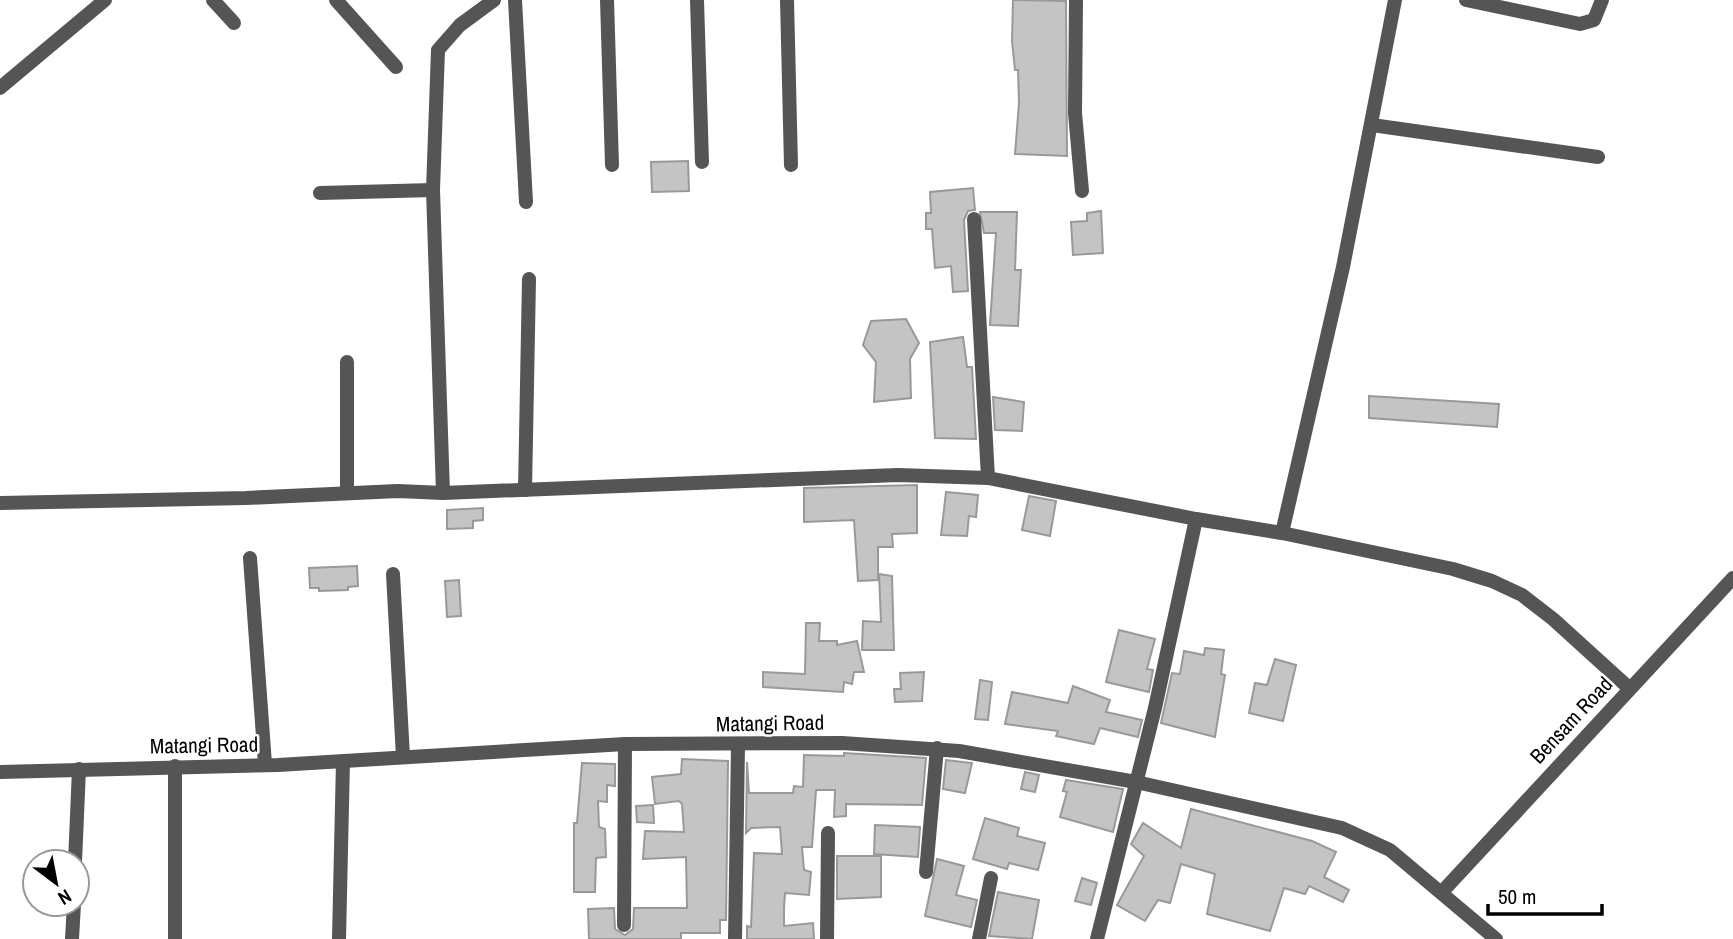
<svg xmlns="http://www.w3.org/2000/svg" width="1733" height="939" viewBox="0 0 1733 939" font-family="'Archivo Narrow',sans-serif">
	<rect width="100%" height="100%" fill="#fff"/>
	<g fill="#c4c4c4" stroke="#999" stroke-width="2">
		<polygon points="1013,0 1066,1 1067,156 1015,154 1019,103 1018,70 1015,70 1012,41"/>
		<polygon points="688,161 689,191 652,192 651,162"/>
		<polygon points="973,188 975,210 968,211 964,220 968,291 953,292 951,266 935,268 932,229 926,229 926,213 931,213 930,192"/>
		<polygon points="1101,211 1103,253 1073,255 1071,222 1087,221 1087,213"/>
		<polygon points="980,212 1017,212 1015,270 1021,270 1018,326 990,325 996,233 984,233"/>
		<polygon points="906,319 919,343 910,359 911,398 874,402 876,362 863,345 871,321"/>
		<polygon points="963,337 967,367 972,367 976,439 935,438 930,342"/>
		<polygon points="1369,396 1499,404 1497,427 1369,418"/>
		<polygon points="993,397 1024,402 1022,431 995,430"/>
		<polygon points="917,485 917,533 892,534 893,547 878,547 878,580 858,581 854,520 804,522 804,488"/>
		<polygon points="946,492 978,495 976,517 969,516 967,536 941,535"/>
		<polygon points="1029,496 1056,501 1050,536 1022,530"/>
		<polygon points="483,508 483,520 473,521 473,528 447,529 447,510"/>
		<polygon points="357,566 358,586 348,587 348,590 319,591 319,588 310,588 309,568"/>
		<polygon points="879,574 892,576 894,650 862,650 863,621 881,622"/>
		<polygon points="459,580 461,616 447,617 445,581"/>
		<polygon points="806,623 820,623 819,641 837,641 837,645 857,641 864,672 854,672 852,684 844,682 843,692 763,687 763,672 805,674"/>
		<polygon points="1119,630 1155,639 1147,669 1153,670 1149,692 1106,682"/>
		<polygon points="1205,648 1224,650 1221,674 1225,675 1215,737 1161,723 1172,673 1180,674 1184,651 1204,655"/>
		<polygon points="1275,659 1296,665 1283,721 1249,713 1255,683 1267,685"/>
		<polygon points="924,672 922,701 895,702 894,689 901,689 900,673"/>
		<polygon points="980,680 992,682 988,720 975,719"/>
		<polygon points="1073,686 1110,700 1106,712 1142,720 1138,737 1100,728 1094,744 1056,736 1058,731 1005,724 1012,692 1068,703"/>
		<polygon points="844,753 926,758 922,805 846,804 846,816 834,817 835,790 816,790 812,847 802,847 804,870 811,872 809,895 785,893 784,908 784,926 813,923 814,939 747,939 747,926 751,927 754,853 782,854 780,827 751,828 746,833 747,762 749,793 793,793 794,786 803,787 804,755 844,756"/>
		<polygon points="682,759 728,761 726,920 720,920 720,933 681,933 681,939 589,939 588,909 614,908 615,929 625,935 633,929 634,908 687,908 686,857 643,859 645,831 684,832 682,804 679,801 655,804 652,777 681,774"/>
		<polygon points="946,760 972,763 965,793 943,789"/>
		<polygon points="582,763 615,764 615,786 607,785 607,802 598,801 599,827 605,829 606,857 596,858 595,892 574,892 574,823 577,823"/>
		<polygon points="1025,772 1039,775 1035,792 1021,789"/>
		<polygon points="1066,780 1123,789 1113,832 1060,817 1067,792 1063,791"/>
		<polygon points="653,805 654,823 637,822 636,806"/>
		<polygon points="1191,809 1312,841 1336,852 1324,877 1349,890 1343,902 1309,886 1305,894 1284,888 1270,931 1207,914 1215,874 1181,864 1170,903 1158,900 1145,921 1117,905 1144,856 1131,844 1143,823 1181,848"/>
		<polygon points="985,818 1019,828 1017,836 1045,843 1038,870 1009,863 1007,869 973,859"/>
		<polygon points="875,825 920,827 918,857 874,854"/>
		<polygon points="837,856 881,856 881,897 837,899"/>
		<polygon points="937,859 964,866 956,895 977,900 971,927 925,916"/>
		<polygon points="1082,878 1097,883 1091,905 1075,901"/>
		<polygon points="998,892 1039,900 1032,939 989,936"/>
	</g>
	<g fill="none" stroke-linecap="round" stroke-linejoin="round">
		<g stroke="#555" stroke-width="14">
			<polyline points="213,0 234,23"/>
			<polyline points="336,0 396,67"/>
			<polyline points="515,0 526,202"/>
			<polyline points="607,0 612,165"/>
			<polyline points="697,0 702,162"/>
			<polyline points="787,0 791,165"/>
			<polyline points="1076,0 1075,113 1082,191"/>
			<polyline points="1466,0 1580,24 1594,20 1602,0"/>
			<polyline points="0,88 105,0"/>
			<polyline points="1372,125 1598,157"/>
			<polyline points="320,193 433,190"/>
			<polyline points="974,219 988,478"/>
			<polyline points="525,490 529,279"/>
			<polyline points="347,493 347,362"/>
			<polyline points="443,493 433,190 438,50 460,25 494,0"/>
			<polyline points="0,503 246,498 398,491 443,493 898,475 988,478 1196,519 1282,533 1453,569 1492,581 1522,595 1553,619 1629,688"/>
			<polyline points="1282,533 1343,267 1395,0"/>
			<polyline points="250,558 265,764"/>
			<polyline points="393,574 403,757"/>
			<polyline points="0,772 278,765 625,744 842,743 959,751 1136,782 1342,828 1390,850 1496,939"/>
			<polyline points="75,862 79,769"/>
			<polyline points="926,872 937,748"/>
			<polyline points="1442,892 1733,578"/>
			<polyline points="624,925 625,744"/>
			<polyline points="72,939 74,904"/>
			<polyline points="175,939 175,766"/>
			<polyline points="339,939 343,761"/>
			<polyline points="735,939 738,745"/>
			<polyline points="827,939 828,833"/>
			<polyline points="979,939 991,878"/>
			<polyline points="1097,939 1155,708 1196,519"/>
		</g>
	</g>
	<g text-anchor="middle" dominant-baseline="central" stroke-width="5" stroke-linejoin="round" paint-order="stroke">
		<g font-size="21" fill="#000" stroke="#fff">
			<text transform="translate(1571 720) rotate(-47)">Bensam Road</text>
			<text transform="translate(770 723) rotate(-1)">Matangi Road</text>
			<text transform="translate(204 745) rotate(-1)">Matangi Road</text>
		</g>
	</g>
	<g transform="translate(56 883) rotate(148)"><circle r="33" fill="#ffffff" stroke="#999999" stroke-width="2"/>
	<path d="M0-5L12 26L0 18L-12 26Z" fill="#000000"/>
	<text y="-10" font-size="19" font-weight="bold" text-anchor="middle" fill="#000000">N</text>
	</g>
	<path d="M1488 904v10h114v-10" fill="none" stroke="#000000" stroke-width="3.5"/>
	<text x="1498" y="904" font-size="21" fill="#000000" stroke="#ffffff" stroke-width="5" paint-order="stroke">50 m</text>
</svg>
